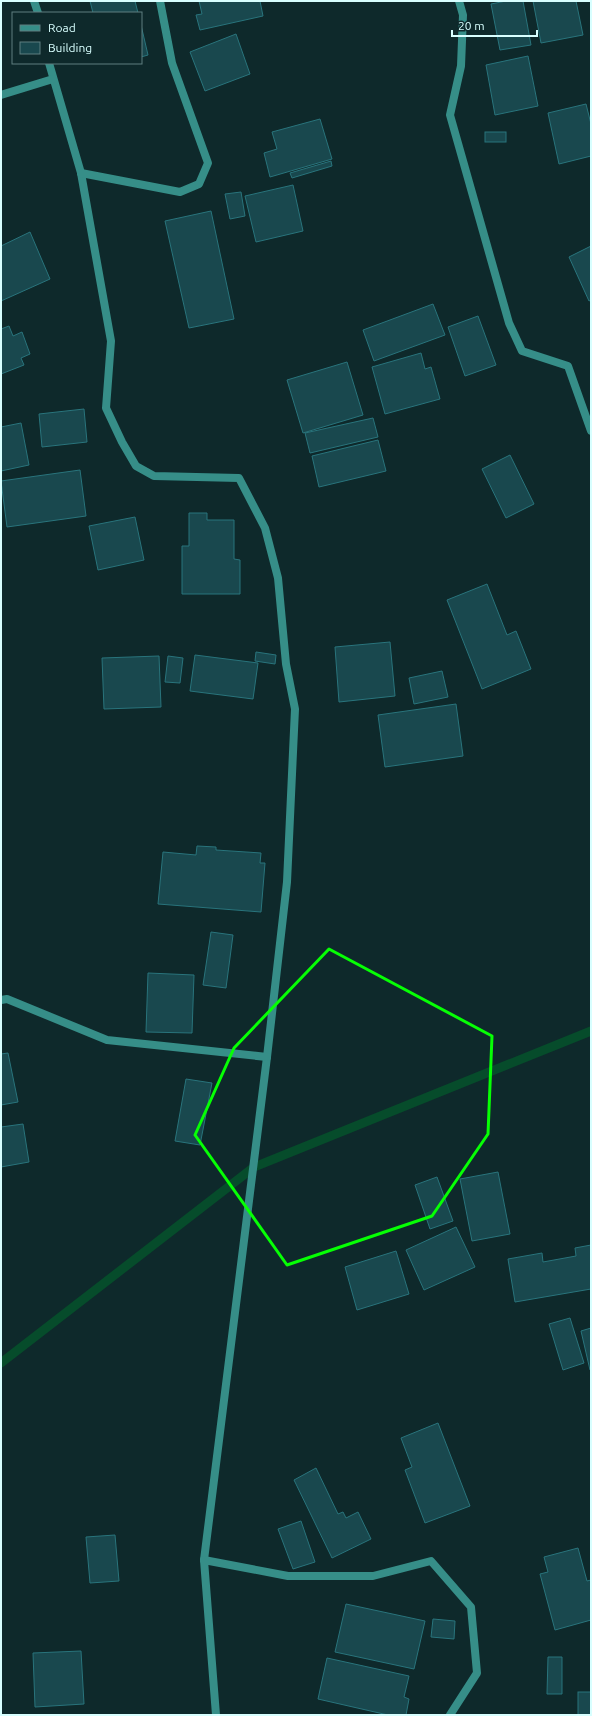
<svg xmlns="http://www.w3.org/2000/svg" width="592" height="1716" viewBox="0 0 592 1716" font-family="Ubuntu,sans-serif">
	<rect width="100%" height="100%" fill="#0e292b"/>
	<g fill="none" stroke-linecap="round" stroke-linejoin="round">
		<polyline stroke="#064c2b" stroke-width="9" points="1,1363 254,1167 591,1031"/>
	</g>
	<g fill="#19484e" stroke="#29747c">
		<polygon points="90,1 135,1 138,13 93,13"/>
		<polygon points="199,1 260,1 263,16 200,30 196,15 202,14"/>
		<polygon points="506,1 523,1 531,45 500,50 491,4"/>
		<polygon points="533,1 576,1 583,35 541,43"/>
		<polygon points="141,25 148,55 141,57"/>
		<polygon points="236,34 250,74 205,91 190,52"/>
		<polygon points="528,56 538,106 495,115 486,65"/>
		<polygon points="586,104 591,124 591,156 559,164 548,113"/>
		<polygon points="320,119 332,159 270,177 264,153 277,149 272,132"/>
		<rect x="485" y="132" width="21" height="10"/>
		<polygon points="331,161 332,166 292,178 290,173"/>
		<polygon points="293,185 303,231 256,242 245,196"/>
		<polygon points="241,192 245,216 230,219 225,194"/>
		<polygon points="211,211 234,319 189,328 165,221"/>
		<polygon points="30,232 50,279 1,301 1,246"/>
		<polygon points="591,246 591,300 589,301 569,257"/>
		<polygon points="433,304 445,335 374,361 363,330"/>
		<polygon points="478,316 496,365 465,376 448,327"/>
		<polygon points="9,326 13,336 22,332 30,354 21,358 24,365 1,374 1,329"/>
		<polygon points="421,353 425,369 431,367 440,399 385,414 372,367"/>
		<polygon points="347,362 363,415 303,433 287,380"/>
		<polygon points="84,409 87,442 42,447 39,414"/>
		<polygon points="373,418 378,437 310,453 305,433"/>
		<polygon points="21,423 29,465 1,471 1,427"/>
		<polygon points="378,440 386,471 319,487 312,456"/>
		<polygon points="510,455 534,504 506,518 482,469"/>
		<polygon points="80,470 86,516 7,527 1,481"/>
		<polygon points="189,513 207,513 207,520 234,520 234,559 240,560 240,594 182,594 182,546 189,546"/>
		<polygon points="135,517 144,560 98,570 89,526"/>
		<polygon points="487,584 507,635 516,631 531,669 482,689 447,600"/>
		<polygon points="390,642 395,696 339,702 335,647"/>
		<polygon points="256,652 276,655 275,664 255,661"/>
		<polygon points="195,655 258,663 253,699 190,691"/>
		<polygon points="159,656 161,707 104,709 102,658"/>
		<polygon points="168,656 183,658 180,683 165,682"/>
		<polygon points="442,671 448,697 414,704 409,678"/>
		<polygon points="456,704 463,756 385,767 378,715"/>
		<polygon points="197,846 216,847 216,850 261,853 260,863 265,863 261,912 158,904 163,852 196,855"/>
		<polygon points="211,932 233,935 226,988 203,985"/>
		<polygon points="148,973 194,975 192,1033 146,1032"/>
		<polygon points="8,1053 18,1102 1,1105 1,1054"/>
		<polygon points="186,1079 212,1083 200,1145 175,1141"/>
		<polygon points="23,1124 29,1162 1,1167 1,1127"/>
		<polygon points="498,1172 510,1234 472,1241 460,1179"/>
		<polygon points="437,1177 453,1221 430,1229 415,1185"/>
		<polygon points="456,1227 475,1267 424,1290 406,1250"/>
		<polygon points="591,1245 591,1289 515,1302 508,1259 542,1253 543,1262 576,1256 575,1248"/>
		<polygon points="396,1251 409,1294 357,1310 345,1267"/>
		<polygon points="570,1318 584,1363 563,1370 549,1324"/>
		<polygon points="591,1328 591,1370 590,1370 581,1331"/>
		<polygon points="438,1423 470,1506 425,1523 405,1470 412,1467 401,1438"/>
		<polygon points="316,1468 338,1514 343,1512 346,1518 358,1512 371,1539 332,1558 294,1480"/>
		<polygon points="301,1521 315,1562 293,1569 278,1529"/>
		<polygon points="115,1535 119,1581 90,1583 86,1537"/>
		<polygon points="578,1548 587,1581 591,1580 591,1620 555,1630 540,1574 548,1572 544,1557"/>
		<polygon points="346,1604 425,1621 414,1669 335,1652"/>
		<polygon points="433,1619 455,1621 454,1639 431,1637"/>
		<polygon points="81,1651 84,1704 35,1707 33,1653"/>
		<polygon points="548,1657 562,1657 562,1694 547,1694"/>
		<polygon points="327,1658 409,1676 404,1697 409,1699 406,1715 388,1715 318,1699"/>
		<rect x="578" y="1692" width="13" height="23"/>
	</g>
	<g fill="none" stroke-linecap="round" stroke-linejoin="round">
		<g stroke="#368e88" stroke-width="8">
			<polyline points="34,1 38,13"/>
			<polyline points="459,1 463,15 461,66 450,115 509,323 522,351 568,366 591,431"/>
			<polyline points="49,63 81,173 111,341 106,408 122,442 136,466 154,476 239,478 265,528 278,578 286,664 295,709 287,882 267,1057 204,1560"/>
			<polyline points="1,95 53,79"/>
			<polyline points="81,173 180,192 199,184 208,163 172,63 160,1"/>
			<polyline points="1,1000 7,999 107,1040 267,1057"/>
			<polyline points="216,1715 204,1560 288,1576 373,1576 431,1561 471,1607 477,1673 450,1715"/>
		</g>
	</g>
	<path fill="none" stroke="#06ff04" stroke-width="3" stroke-linejoin="round" d="M329,949L492,1036L488,1134L432,1216L287,1265L195,1135L234,1048Z"/>
	<rect width="592" height="1716" fill="none" stroke="#d8ffff" stroke-width="4"/>
	<rect x="12" y="12" width="130" height="52" fill="#0e292b" stroke="#5f7f80"/>
	<rect x="20" y="25" width="20" height="6" fill="#368e88" stroke="#5f7f80"/>
	<text x="48" y="32" font-size="12" fill="#d8ffff">Road</text>
	<rect x="20" y="42" width="20" height="12" fill="#19484e" stroke="#5f7f80"/>
	<text x="48" y="52" font-size="12" fill="#d8ffff">Building</text>
	<path d="M452 30v6h85v-6" fill="none" stroke="#d8ffff" stroke-width="2"/>
	<text x="458" y="30" font-size="12" fill="#d8ffff" stroke="#0e292b" stroke-width="3" paint-order="stroke">20 m</text>
</svg>
